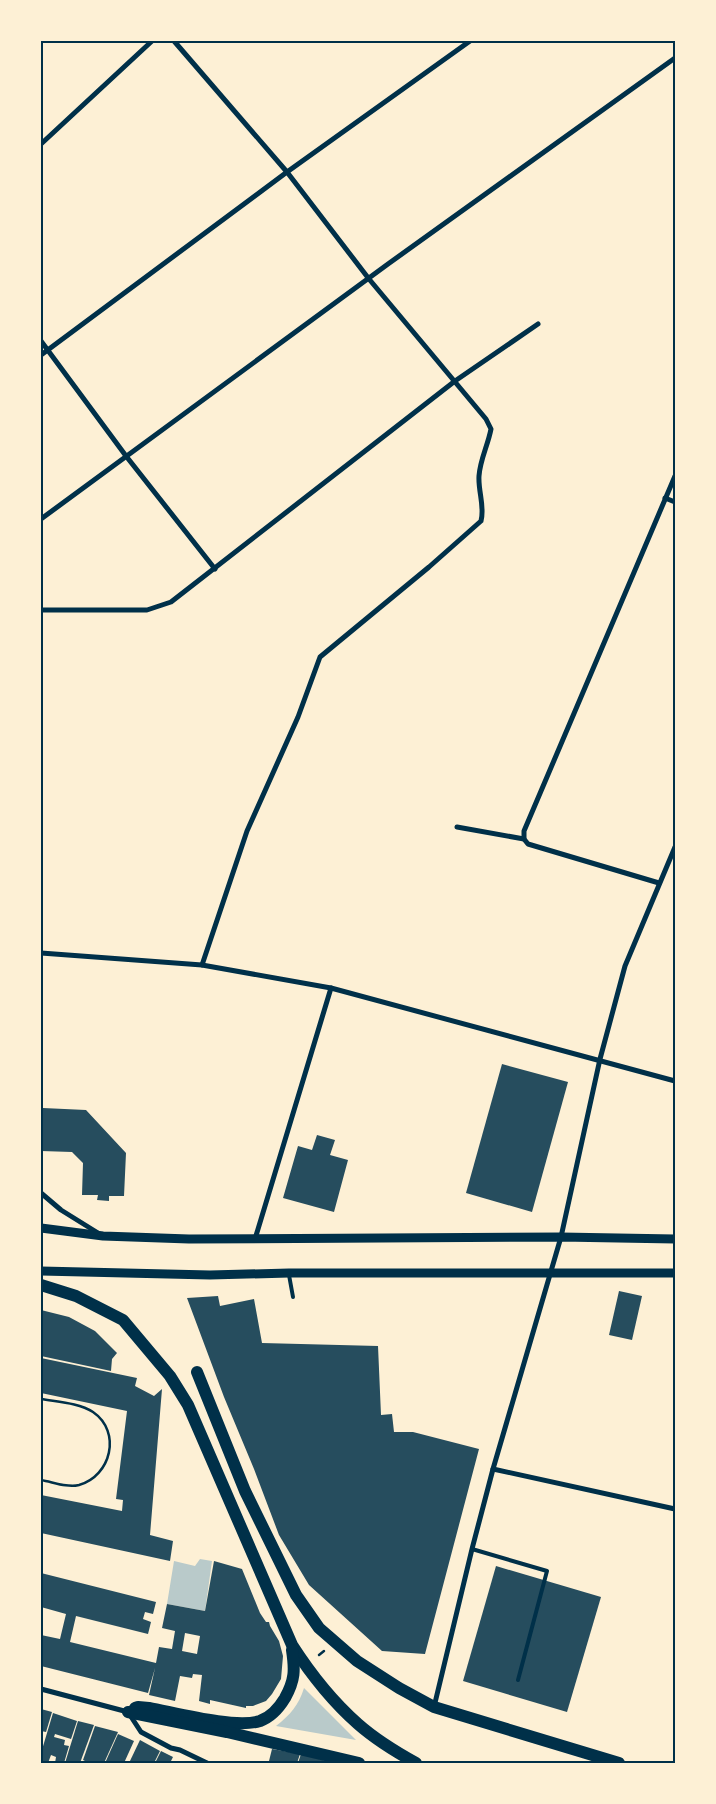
<svg xmlns="http://www.w3.org/2000/svg" width="716" height="1804" viewBox="0 0 716 1804" font-family="'Archivo Narrow',sans-serif">
	<rect width="100%" height="100%" fill="#fdf0d5"/>
	<g fill="#b9caca">
		<polygon points="200,1559 212,1561 205,1611 167,1604 174,1561 195,1566"/>
		<path d="M304,1688L356,1740L276,1726C290,1715 299,1705 304,1688Z"/>
	</g>
	<g fill="#264d5e" fill-rule="evenodd">
		<polygon points="502,1064 568,1082 532,1212 466,1193"/>
		<polygon points="43,1108 86,1110 126,1153 124,1196 109,1196 109,1201 97,1200 98,1195 82,1195 83,1163 72,1152 41,1151"/>
		<polygon points="317,1135 335,1140 330,1155 348,1160 334,1212 283,1198 298,1146 312,1150"/>
		<polygon points="619,1291 642,1296 632,1340 609,1335"/>
		<polygon points="218,1296 220,1306 254,1299 262,1343 378,1346 381,1415 392,1414 394,1432 413,1432 479,1449 425,1654 382,1651 309,1585 279,1535 254,1469 224,1397 187,1298"/>
		<polygon points="41,1310 69,1317 95,1331 117,1353 112,1359 111,1371 41,1356"/>
		<polygon points="41,1358 137,1378 135,1386 154,1396 162,1389 150,1535 173,1541 170,1561 41,1533 41,1495 122,1511 123,1500 116,1499 127,1411 41,1393"/>
		<path d="M214,1561L242,1569L260,1613L266,1622H269L270,1626L279,1641L283,1656L281,1679L272,1694L266,1701L253,1706H246V1708L210,1700V1704L199,1701L202,1675L193,1674L192,1678L180,1676L175,1701L149,1695L155,1668L148,1693L41,1666V1635L60,1639L66,1614L41,1607V1573L156,1602L153,1614L145,1612L143,1619L151,1622L148,1634L76,1616L70,1642L156,1663L159,1647L172,1649L175,1631L162,1628L167,1604L205,1611ZM185,1633L200,1636L197,1654L182,1651Z"/>
		<polygon points="496,1566 601,1597 567,1712 463,1681"/>
		<polygon points="41,1709 52,1712 46,1732 41,1731"/>
		<polygon points="53,1713 77,1721 71,1739 55,1734 54,1737 65,1740 64,1745 69,1746 64,1763 55,1763 56,1757 51,1755 48,1763 41,1763 41,1753"/>
		<polygon points="78,1721 94,1725 80,1763 65,1763"/>
		<polygon points="95,1726 118,1732 104,1763 89,1763 83,1760"/>
		<polygon points="118,1734 134,1741 124,1763 105,1763"/>
		<polygon points="140,1740 160,1751 154,1763 129,1763"/>
		<polygon points="272,1749 300,1754 297,1763 272,1763 269,1761"/>
		<polygon points="161,1751 173,1757 170,1763 155,1763"/>
		<polygon points="301,1754 334,1763 298,1763"/>
	</g>
	<g fill="none" stroke-linecap="round" stroke-linejoin="round">
		<g stroke="#003049" stroke-width="2.5">
			<path d="M41,1399C58,1402 79,1403 93,1412C122,1432 111,1476 79,1485C67,1488 53,1482 41,1480"/>
			<polyline points="319,1655 324,1651"/>
		</g>
		<g stroke="#003049" stroke-width="4">
			<polyline points="289,1275 293,1297"/>
			<polyline points="472,1549 547,1571 518,1680"/>
		</g>
		<g stroke="#003049" stroke-width="5">
			<path d="M174,41L287,172L369,279L486,419L491,429C488,445 480,460 479,476C478,491 485,507 481,521L429,567L320,657L298,717L247,831L202,965"/>
			<polyline points="41,144 152,41"/>
			<polyline points="41,341 126,456 215,569"/>
			<polyline points="41,355 287,172 470,41"/>
			<polyline points="665,498 675,502"/>
			<polyline points="41,519 388,264 675,58"/>
			<polyline points="41,610 147,610 171,602 455,381 538,324"/>
			<polyline points="457,827 524,839"/>
			<polyline points="659,883 528,844 524,839 524,831 675,476"/>
			<polyline points="41,953 202,965 331,988 675,1081"/>
			<polyline points="41,1193 61,1210 98,1233"/>
			<polyline points="255,1239 331,988"/>
			<polyline points="493,1469 675,1509"/>
			<polyline points="41,1689 128,1712 141,1732 171,1748 180,1750 207,1763"/>
			<polyline points="434,1707 472,1549 493,1469 561,1237 600,1059 625,966 675,847"/>
		</g>
		<g stroke="#003049" stroke-width="9">
			<polyline points="41,1228 103,1236 189,1239 561,1237 675,1239"/>
			<polyline points="41,1271 210,1275 289,1273 675,1273"/>
		</g>
		<g stroke="#003049" stroke-width="12">
			<path d="M41,1285L76,1296L123,1320L170,1376L188,1405L292,1645C310,1673 333,1702 358,1724C375,1739 396,1752 416,1763"/>
			<polyline points="197,1372 245,1491 296,1595 319,1628 357,1661 399,1688 434,1707 619,1763"/>
			<path d="M135,1708L138,1707L149,1708C176,1713 235,1729 260,1721C271,1717 279,1708 285,1698C295,1680 295,1670 292,1650"/>
			<polyline points="128,1712 227,1732 359,1763"/>
		</g>
	</g>
	<rect width="716" height="1804" fill="none" stroke="#fdf0d5" stroke-width="85"/>
	<rect x="42" y="42" width="632" height="1720" fill="none" stroke="#003049" stroke-width="2"/>
</svg>
